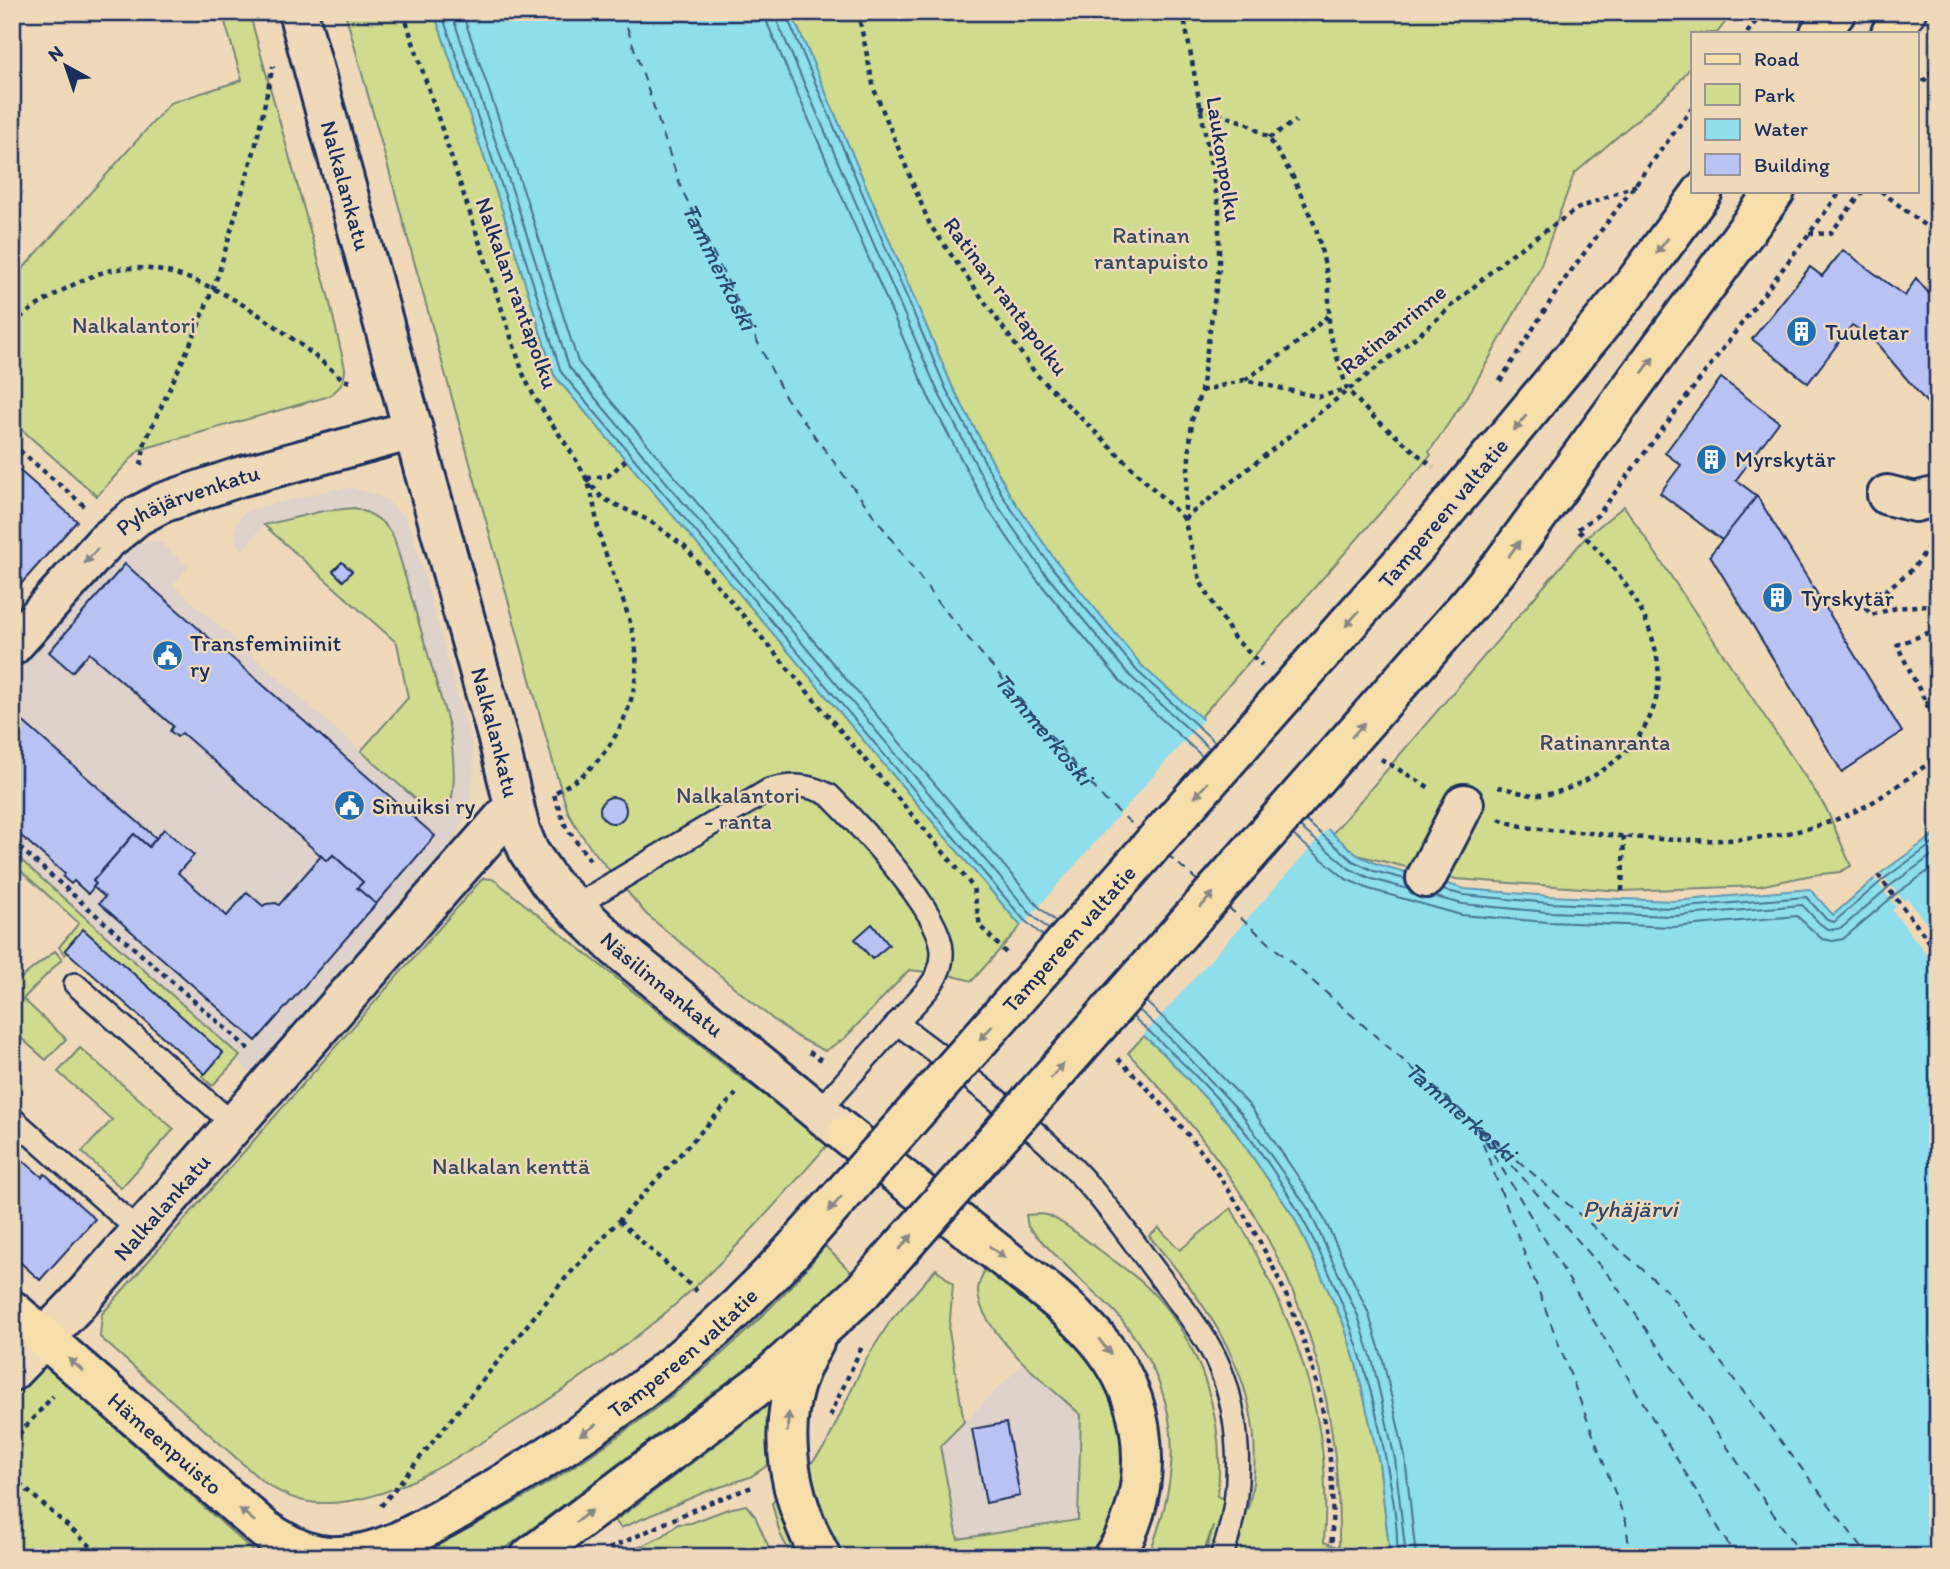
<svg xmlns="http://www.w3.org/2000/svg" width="1950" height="1569" viewBox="0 0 1950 1569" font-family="Itim,sans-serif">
	<rect width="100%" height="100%" fill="#efd9b8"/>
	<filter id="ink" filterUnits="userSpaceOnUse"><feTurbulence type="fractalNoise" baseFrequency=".0143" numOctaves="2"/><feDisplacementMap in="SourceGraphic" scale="14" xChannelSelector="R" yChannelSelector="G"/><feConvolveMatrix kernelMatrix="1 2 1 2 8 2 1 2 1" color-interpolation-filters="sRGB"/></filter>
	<g filter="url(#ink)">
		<g fill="#ded2ca">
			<polygon points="353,488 374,494 386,500 404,517 412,532 472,746 474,769 470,804 460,829 448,847 251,1073 12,863 12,676 123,551 141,542 153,541 161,543 188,567 173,585 429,811 453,791 455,762 390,529 374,515 354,508 344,508 323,511 264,525 242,551 235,540 236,524 244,513 251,510 335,489"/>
			<polygon points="1024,1363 1081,1415 1078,1520 957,1539 940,1445"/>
		</g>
		<g fill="#d0db8e" stroke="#768576" stroke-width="2">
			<path d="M222,12H249L328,295L345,368C345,382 339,391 326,397L139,450L97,496L12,421V281L170,103L242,80Z"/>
			<polygon points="345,12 434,12 502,209 554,375 1021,926 972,981 945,974 909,970 845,1038 825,1051 799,1038 775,1021 646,914 590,847 577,828 568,812 556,773"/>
			<polygon points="791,12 1733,12 1717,33 1693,33 1693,64 1675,87 1574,174 1539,270 1472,389 1429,452 1431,455 1199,719 1142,666 1093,608 1056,561 1010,495 952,386"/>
			<polygon points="1624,506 1826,808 1851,866 1840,872 1812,875 1759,886 1622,891 1456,879 1357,855 1332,834 1586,537"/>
			<path d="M354,508C372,513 385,521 394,538L449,726C452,740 465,832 429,811L361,751L408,698L397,643L264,525L323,511Z"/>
			<polygon points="12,852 240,1056 212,1086 202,1076 223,1053 84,930 65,950 68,952 65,955 59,947 79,923 12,863"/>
			<path d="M483,878L492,879L497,882L737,1075L830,1142C787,1191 744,1241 696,1286C639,1339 574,1384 508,1426C456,1459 388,1503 325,1503C301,1504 280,1494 261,1480L100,1337L102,1314Z"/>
			<polygon points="55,951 62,959 23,999 66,1039 46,1060 12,1030 12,972 21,978"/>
			<path d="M1144,1036L1163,1053L1229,1123L1294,1217L1343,1322L1357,1367L1379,1462L1390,1555L1205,1557L1213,1526L1202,1557H1148C1185,1465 1182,1391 1116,1313C1105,1301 1092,1291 1081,1280C1063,1263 1045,1245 1028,1227L1026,1215C1032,1215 1041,1213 1047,1215C1062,1220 1088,1242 1101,1251C1116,1263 1134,1274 1148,1288C1201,1340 1227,1423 1217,1496L1248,1509C1275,1399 1217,1316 1149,1236L1159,1228L1180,1250L1231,1208C1280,1292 1323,1389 1325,1489C1326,1506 1325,1524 1324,1542L1339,1548C1343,1343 1267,1198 1128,1053Z"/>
			<polygon points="80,1048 174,1129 121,1188 82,1152 112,1120 58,1072"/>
			<path d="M825,1246L852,1273L807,1318L762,1356L494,1557H417C463,1531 511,1507 556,1478C654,1415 751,1339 825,1246Z"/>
			<path d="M985,1268L1079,1343L1117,1394L1126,1488L1096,1557H837L805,1471L826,1445L865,1361L891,1320L936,1269L953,1284L949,1331L964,1422L940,1446L958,1539L1078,1520L1081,1415C1052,1388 976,1330 978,1289C979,1282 983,1274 985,1268Z"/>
			<polygon points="12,1339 53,1372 260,1557 12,1557"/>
			<polygon points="775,1400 773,1457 770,1464 750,1477 705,1492 621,1528 615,1521"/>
			<polygon points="780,1495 805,1557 792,1557 780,1534 772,1503"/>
			<polygon points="746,1505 755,1516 773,1557 619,1557 663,1536 678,1524 691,1523 728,1509"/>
		</g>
		<polygon fill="#8edeeb" stroke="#6098b3" stroke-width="2" points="434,12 791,12 952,386 1010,495 1056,561 1142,666 1357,855 1377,864 1465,889 1549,896 1674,901 1810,889 1833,915 1881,873 1938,832 1938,1557 1379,1557 1390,1555 1379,1462 1357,1367 1343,1322 1294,1217 1229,1123 1163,1053 1020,925 554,375 502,209"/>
		<g fill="#efd9b8">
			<polygon points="1204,718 1329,827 1141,1038 1019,929"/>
			<polygon points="1881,873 1904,901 1907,898 1938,938 1938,969 1892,910 1896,907 1874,878"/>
		</g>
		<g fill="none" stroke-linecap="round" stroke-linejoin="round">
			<g stroke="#497596" stroke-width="2">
				<polyline points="441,12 509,207 561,372 1024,920 1043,936"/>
				<polyline points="451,12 517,204 569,367 1030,913 1049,930"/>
				<polyline points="462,12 527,201 578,362 1038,906 1056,922"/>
				<polyline points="765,12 768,25 928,396 987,508 1035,577 1122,683 1202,756"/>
				<polyline points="776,12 777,21 938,392 996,503 1043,571 1130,676 1209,748"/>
				<polyline points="785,12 946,389 1004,498 1050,565 1137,671 1215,742"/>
				<polyline points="1306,821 1353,861 1374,871 1405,879"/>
				<polyline points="1300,827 1350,869 1372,879 1408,889"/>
				<polyline points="1293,835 1346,879 1369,889 1461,915 1548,922 1674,927 1797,916 1822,939 1833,941 1843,939 1897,893 1938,864"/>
				<polyline points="1443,890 1464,895 1549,903 1673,908 1806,897 1827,920 1834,922 1885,878 1938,840"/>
				<path d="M1435,897L1463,904L1548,912L1673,916L1802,905C1815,916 1824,938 1844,926L1891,885L1938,851"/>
				<polyline points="1146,1002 1181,1034 1250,1106 1318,1206 1368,1312 1383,1360 1405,1457 1416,1557"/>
				<polyline points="1139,1010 1174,1042 1241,1113 1309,1210 1358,1316 1373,1363 1395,1459 1406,1557"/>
				<path d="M1133,1017C1168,1048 1204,1082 1235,1119C1311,1212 1358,1323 1382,1440C1389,1477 1399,1519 1397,1557"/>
			</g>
			<g stroke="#2c4973" stroke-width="2" stroke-dasharray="9 7" stroke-linecap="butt">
				<path id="s1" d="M622,12L681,188L784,395L942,607L1104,799L1139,830"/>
				<polyline points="1167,854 1200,883"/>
				<path id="s2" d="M1228,907L1666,1290L1869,1557"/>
				<polyline points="1477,1127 1736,1557"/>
				<polyline points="1477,1128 1626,1522 1630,1557"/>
				<polyline points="1480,1129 1610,1277 1803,1557"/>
			</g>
		</g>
		<g fill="#b8c3f4" stroke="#1b2f5e" stroke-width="2">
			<polygon points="1843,250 1905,296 1916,278 1938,304 1938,416 1873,339 1852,325 1808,383 1752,339 1810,267 1822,276"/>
			<polygon points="1721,378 1779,422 1736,480 1757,496 1723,541 1660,493 1681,465 1665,453"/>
			<polygon points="12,464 77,521 12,594"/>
			<polygon points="1757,496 1902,732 1842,772 1710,555"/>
			<polygon points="342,562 352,571 343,581 333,571"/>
			<polygon points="125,564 435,836 376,904 357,888 363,882 333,855 327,861 182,733 177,737 170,731 173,726 89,653 72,672 49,652"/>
			<polygon points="12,712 156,838 149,847 134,834 93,881 96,884 88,894 74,881 71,884 63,877 65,874 12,828"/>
			<circle cx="613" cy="810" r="13"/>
			<polygon points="164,829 194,855 178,873 227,916 247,892 263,906 266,904 276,903 279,905 321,856 327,861 333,855 363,882 357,888 376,904 256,1041 99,903 105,897 93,887 96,884 93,881 134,834 149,847"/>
			<polygon points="872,924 889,945 872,959 855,939"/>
			<polygon points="83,929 223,1053 205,1074 65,950"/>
			<polygon points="12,1151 42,1177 45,1174 95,1219 40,1280 12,1255"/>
			<polygon points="1006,1423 1020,1496 986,1503 972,1429"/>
		</g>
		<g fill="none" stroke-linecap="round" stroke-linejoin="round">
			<defs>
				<g id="lane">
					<path d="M574,908L598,892L769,790C791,784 808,784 829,795C858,824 941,911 942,951C943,966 936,979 927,990L818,1112"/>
					<polyline points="75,984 234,1125"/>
					<path d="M897,1023C957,1069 1020,1114 1073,1168C1104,1200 1130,1237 1156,1272C1174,1296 1194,1320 1209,1346C1243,1404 1246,1494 1221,1557"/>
					<polyline points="12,1118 140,1232"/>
				</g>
				<g id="street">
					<path id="s3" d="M298,12L498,739L520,830L529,852L551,884L617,948L847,1135"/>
					<polyline points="1887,495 1915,502 1938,496"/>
					<path id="s4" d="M12,646L105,542L137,516L162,503L239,477L413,430"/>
					<polyline points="1426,878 1464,804"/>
					<path id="s5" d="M12,1371L74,1307L514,806"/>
				</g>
				<g id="primary">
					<polyline points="1820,33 1836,12"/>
					<polyline points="1891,33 1906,12"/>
					<polyline points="1413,550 1635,283 1703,191"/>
					<polyline points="1471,602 1504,562 1775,191"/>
					<path d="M847,1135C893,1171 939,1207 985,1243C1062,1305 1143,1351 1142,1461C1142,1494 1132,1530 1113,1557"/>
					<path id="s6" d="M12,1310L265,1530C288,1545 310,1558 339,1556C382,1555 424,1529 461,1508C592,1435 703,1352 803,1239"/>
					<path d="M814,1343C771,1410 785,1490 821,1557"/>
					<polyline points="530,1557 763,1382 861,1293"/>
				</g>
			</defs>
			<use href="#lane" stroke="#1b2f5e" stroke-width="26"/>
			<use href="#street" stroke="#1b2f5e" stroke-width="44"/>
			<use href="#primary" stroke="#1b2f5e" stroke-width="44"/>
			<g stroke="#1b2f5e" stroke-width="4.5" stroke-dasharray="5 5" stroke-linecap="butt">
				<path d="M403,12L524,376C540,412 567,441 585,476C595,496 595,522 602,543C613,577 629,609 635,644C643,692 618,747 580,777C572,783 562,788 553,794"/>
				<polyline points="858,12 874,89 930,225 1036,374 1183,518"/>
				<polyline points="1183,12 1219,209 1219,268 1201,391 1192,420 1184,519 1201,583 1234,638 1262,665"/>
				<polyline points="1747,33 1763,12"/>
				<polyline points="1917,90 1938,63"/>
				<polyline points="1199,107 1246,123 1269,138 1293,177 1316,228 1329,283 1329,331 1347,389 1371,415 1433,467"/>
				<polyline points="1269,138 1296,121"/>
				<polyline points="1881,191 1938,236"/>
				<polyline points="1809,233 1830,234 1863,191"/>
				<path d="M12,324C34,306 78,279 104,272C187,249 285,331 344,380L354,383"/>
				<polyline points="1245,380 1291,348 1329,315"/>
				<polyline points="1500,381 1562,283 1693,107"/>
				<polyline points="1201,391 1244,380 1319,397 1343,390"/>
				<polyline points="12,444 88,509"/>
				<polyline points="141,465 145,442 197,329 218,275 255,148 273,66"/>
				<polyline points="586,478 602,498 650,521 685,547 973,887 980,926 1007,954"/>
				<polyline points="587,478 608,476 626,460"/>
				<polyline points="1184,519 1422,332 1509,256 1577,209 1636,185"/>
				<polyline points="1578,529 1598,515 1841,191"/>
				<polyline points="1935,537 1913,569 1872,601 1866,608 1871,615 1896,608 1938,604"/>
				<polyline points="1938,629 1897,645 1938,727"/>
				<polyline points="1926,704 1938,695"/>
				<polyline points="1381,759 1430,788"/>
				<path d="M1498,787C1511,789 1527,796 1540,795C1559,794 1580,784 1595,775C1643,746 1670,701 1654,644C1642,600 1610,560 1577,529"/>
				<polyline points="554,795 566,827 592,863"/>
				<path d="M1499,819C1530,832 1566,830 1599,834C1691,843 1794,850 1876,800C1897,787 1917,771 1938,757"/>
				<polyline points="12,841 251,1051"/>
				<polyline points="1878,875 1938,953"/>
				<polyline points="1622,891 1624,836"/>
				<polyline points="809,1052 825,1062"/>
				<path d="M1118,1059C1234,1169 1325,1324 1332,1487C1333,1510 1332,1534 1331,1557"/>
				<polyline points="619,1221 699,1293"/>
				<polyline points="830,1416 863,1344"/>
				<polyline points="12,1442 53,1396"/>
				<polyline points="12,1477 103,1557"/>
				<polyline points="381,1506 562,1282 736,1094"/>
				<polyline points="609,1549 706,1504 755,1486"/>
			</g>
			<use href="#lane" stroke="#efd9b8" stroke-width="21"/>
			<use href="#street" stroke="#efd9b8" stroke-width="38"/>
			<use href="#primary" stroke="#f8deab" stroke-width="38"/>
			<defs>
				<g id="primary-bridge">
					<path id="s7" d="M803,1239L1413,550"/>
					<polyline points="861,1293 1471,602"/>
				</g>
			</defs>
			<use href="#primary-bridge" stroke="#1b2f5e" stroke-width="44" stroke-linecap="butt"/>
			<use href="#primary-bridge" stroke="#f8deab" stroke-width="38"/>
		</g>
		<defs><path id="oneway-solid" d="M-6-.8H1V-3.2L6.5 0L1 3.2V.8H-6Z" transform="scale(1.75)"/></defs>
		<g fill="#8a8684">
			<use href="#oneway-solid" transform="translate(1662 246) rotate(127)"/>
			<use href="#oneway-solid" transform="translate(1648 365) rotate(-54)"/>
			<use href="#oneway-solid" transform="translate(1520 423) rotate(129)"/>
			<use href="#oneway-solid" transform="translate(1514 549) rotate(-54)"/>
			<use href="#oneway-solid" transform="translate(1352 619) rotate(131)"/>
			<use href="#oneway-solid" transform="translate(1358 730) rotate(-49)"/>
			<use href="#oneway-solid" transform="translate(1201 790) rotate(131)"/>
			<use href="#oneway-solid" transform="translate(1207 900) rotate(-49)"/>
			<use href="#oneway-solid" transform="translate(986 1033) rotate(131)"/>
			<use href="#oneway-solid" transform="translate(1057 1071) rotate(-49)"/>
			<use href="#oneway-solid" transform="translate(835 1204) rotate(131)"/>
			<use href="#oneway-solid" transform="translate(906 1242) rotate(-49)"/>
			<use href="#oneway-solid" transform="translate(997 1252) rotate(38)"/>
			<use href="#oneway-solid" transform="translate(1105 1347) rotate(53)"/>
			<use href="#oneway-solid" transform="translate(76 1365) rotate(-139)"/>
			<use href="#oneway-solid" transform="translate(788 1422) rotate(-85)"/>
			<use href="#oneway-solid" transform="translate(588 1430) rotate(146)"/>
			<use href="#oneway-solid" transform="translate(247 1515) rotate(-140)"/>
			<use href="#oneway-solid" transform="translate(584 1516) rotate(-37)"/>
		</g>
		<use fill="#85848b" href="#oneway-solid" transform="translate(91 556) rotate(131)"/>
	</g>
	<defs>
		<symbol id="building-disc" viewBox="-11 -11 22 22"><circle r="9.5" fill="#1f6fb2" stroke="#efd9b8"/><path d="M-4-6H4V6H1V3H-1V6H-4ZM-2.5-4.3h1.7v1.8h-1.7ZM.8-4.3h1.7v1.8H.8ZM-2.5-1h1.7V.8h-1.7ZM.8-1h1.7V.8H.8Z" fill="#fff"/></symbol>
		<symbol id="civic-disc" viewBox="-11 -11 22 22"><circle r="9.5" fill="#1f6fb2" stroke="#efd9b8"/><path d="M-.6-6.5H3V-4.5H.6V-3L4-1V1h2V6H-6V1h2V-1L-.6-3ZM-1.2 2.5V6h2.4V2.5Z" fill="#fff"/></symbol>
	</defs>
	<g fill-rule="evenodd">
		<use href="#building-disc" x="1784" y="314" width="35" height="35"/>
		<use href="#building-disc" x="1694" y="442" width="35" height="35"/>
		<use href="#building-disc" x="1760" y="580" width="35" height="35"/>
		<use href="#civic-disc" x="150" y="638" width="35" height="35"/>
		<use href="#civic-disc" x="332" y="788" width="35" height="35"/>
	</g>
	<g text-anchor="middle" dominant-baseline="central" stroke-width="5" stroke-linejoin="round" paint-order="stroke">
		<g font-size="23" fill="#1b2f5e" stroke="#efd9b8">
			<text transform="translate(1224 159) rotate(81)">Laukonpolku</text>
			<text stroke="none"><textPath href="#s3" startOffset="180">Nalkalankatu</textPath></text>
			<text transform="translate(517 293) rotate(70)">Nalkalan rantapolku</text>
			<text transform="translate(1006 296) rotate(53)">Ratinan rantapolku</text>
			<text transform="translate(1393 329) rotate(-39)">Ratinanrinne</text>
			<text stroke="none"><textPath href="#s4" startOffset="234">Pyhäjärvenkatu</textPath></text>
			<text transform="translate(1443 513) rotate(-50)">Tampereen valtatie</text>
			<text stroke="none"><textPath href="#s3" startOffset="747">Nalkalankatu</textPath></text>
			<text stroke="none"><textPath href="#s7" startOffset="401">Tampereen valtatie</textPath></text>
			<text stroke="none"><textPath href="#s3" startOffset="1060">Näsilinnankatu</textPath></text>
			<text stroke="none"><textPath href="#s5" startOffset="222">Nalkalankatu</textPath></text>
			<text stroke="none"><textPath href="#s6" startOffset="819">Tampereen valtatie</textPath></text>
			<text stroke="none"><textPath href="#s6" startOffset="203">Hämeenpuisto</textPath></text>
		</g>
		<g font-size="23" fill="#364965" stroke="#efd9b8">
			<text x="1151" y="235">Ratinan<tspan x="1151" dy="26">rantapuisto</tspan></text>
			<text x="134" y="325">Nalkalantori</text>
			<text x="1605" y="742">Ratinanranta</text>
			<text x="738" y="795">Nalkalantori<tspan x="738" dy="26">- ranta</tspan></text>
			<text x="511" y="1166">Nalkalan kenttä</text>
		</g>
		<g font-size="23" fill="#1b2f5e" stroke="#efd9b8" text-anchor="start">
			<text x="1825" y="332">Tuuletar</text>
			<text x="1735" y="459">Myrskytär</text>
			<text x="1801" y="598">Tyrskytär</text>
			<text x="190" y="643">Transfeminiinit<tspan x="190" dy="26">ry</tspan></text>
			<text x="372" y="806">Sinuiksi ry</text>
		</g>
		<g font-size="24" font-style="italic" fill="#2c4973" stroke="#efd9b8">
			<text stroke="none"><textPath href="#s1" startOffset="273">Tammerkoski</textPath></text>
			<text stroke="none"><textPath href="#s1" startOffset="840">Tammerkoski</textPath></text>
			<text stroke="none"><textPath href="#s2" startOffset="310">Tammerkoski</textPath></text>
			<text x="1630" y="1208">Pyhäjärvi</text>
		</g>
	</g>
	<rect width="1950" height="1569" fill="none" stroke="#efd9b8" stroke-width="42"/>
	<rect x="21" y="21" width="1908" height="1527" fill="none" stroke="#1b2f5e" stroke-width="2.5" filter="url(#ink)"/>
	<rect x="1691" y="32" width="228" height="161" fill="#efd9b8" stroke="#9a9594" stroke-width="2"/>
	<rect x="1705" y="54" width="35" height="10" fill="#f8deab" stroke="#9a9594" stroke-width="2"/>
	<text x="1754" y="66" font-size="21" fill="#1b2f5e">Road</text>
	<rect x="1705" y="84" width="35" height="21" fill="#d0db8e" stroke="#9a9594" stroke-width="2"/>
	<text x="1754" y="102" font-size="21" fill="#1b2f5e">Park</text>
	<rect x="1705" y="119" width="35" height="21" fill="#8edeeb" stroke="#9a9594" stroke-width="2"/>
	<text x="1754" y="136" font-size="21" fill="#1b2f5e">Water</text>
	<rect x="1705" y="154" width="35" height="21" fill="#b8c3f4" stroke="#9a9594" stroke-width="2"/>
	<text x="1754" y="172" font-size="21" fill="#1b2f5e">Building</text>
	<g transform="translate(66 66) rotate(320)" stroke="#efd9b8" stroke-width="5" paint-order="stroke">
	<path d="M0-5L12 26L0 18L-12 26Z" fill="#1b2f5e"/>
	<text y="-10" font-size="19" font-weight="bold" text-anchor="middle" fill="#1b2f5e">N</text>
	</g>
</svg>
